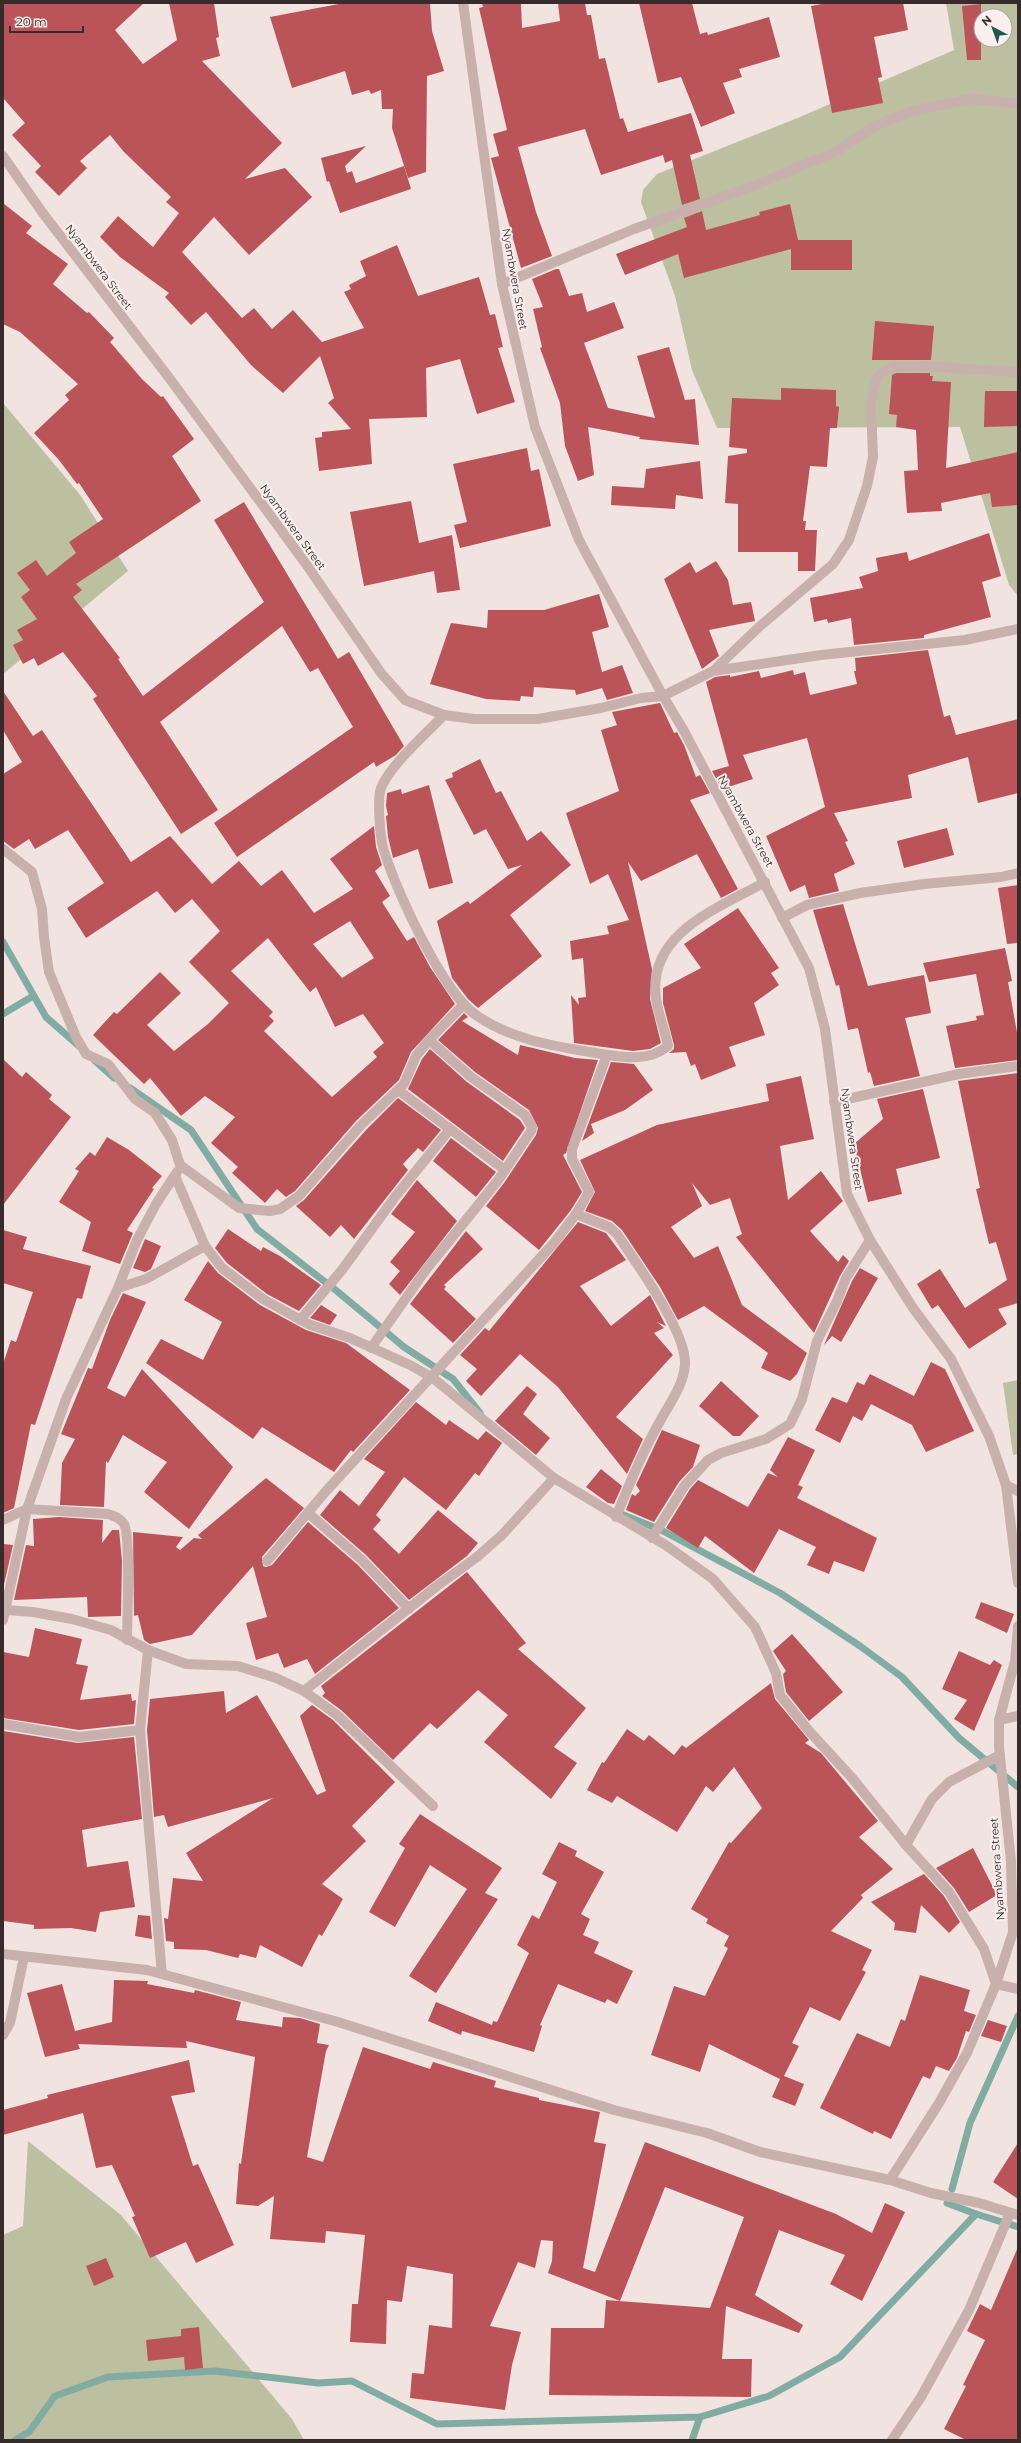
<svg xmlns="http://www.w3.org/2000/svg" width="1021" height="2443" viewBox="0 0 1021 2443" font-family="Montserrat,sans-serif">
	<rect width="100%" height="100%" fill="#f1e4e0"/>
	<g fill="#bdbfa1" fill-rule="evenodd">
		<path d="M946,3H1018V596L1009,585L960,427L717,428L692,370L675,296L641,202L643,190L657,174L800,117L954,50ZM981,16H1005V40H981Z"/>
		<polygon points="3,403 81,496 128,571 3,674"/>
		<polygon points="1018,1380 1018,1454 1013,1455 1003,1383"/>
		<polygon points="28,2141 121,2215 292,2419 304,2440 3,2440 3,2235 23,2226"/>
	</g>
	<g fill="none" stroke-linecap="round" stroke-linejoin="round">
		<g stroke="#81aca1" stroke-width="7">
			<polyline points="3,942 46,1017 79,1046"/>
			<polyline points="3,1014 33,996"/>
			<polyline points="95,1061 114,1078"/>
			<polyline points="130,1088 191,1130 257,1229 338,1292 404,1347 453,1379 480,1413"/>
			<polyline points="621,1514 661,1530 780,1593 860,1646 902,1677 959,1738 1018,1787"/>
			<polyline points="952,2189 970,2123 1018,2016"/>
			<polyline points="976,2214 1018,2227"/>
			<polyline points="15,2440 29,2432 55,2396 108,2377 215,2371 318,2383 352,2381 437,2424 700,2417 769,2396 840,2357 976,2214 947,2203"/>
			<polyline points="692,2440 700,2417"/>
		</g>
	</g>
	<g fill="#bb5459" fill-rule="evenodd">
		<polygon points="3,3 144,3 115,30 143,64 177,40 169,3 214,3 219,37 216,38 220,56 202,61 282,143 245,179 285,168 312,197 249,255 214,217 182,252 242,318 254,308 272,329 293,310 322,342 364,328 344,292 351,289 349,285 366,276 360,261 397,245 418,296 479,277 490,315 495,314 503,347 498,348 515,402 477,414 460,359 426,368 427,417 369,419 372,464 319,471 315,438 322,437 322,432 351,429 328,403 334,398 320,356 283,393 251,365 206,312 191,325 165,297 169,293 120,257 100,237 118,216 153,247 179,213 166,202 171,197 124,152 110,135 80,161 87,168 59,196 35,172 41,166 12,135 25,123 3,98"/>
		<polygon points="344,3 430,3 432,31 444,71 427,76 426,172 408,178 392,128 393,109 382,109 381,90 371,94 369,90 352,95 345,71 292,88 270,17"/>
		<polygon points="482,3 521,3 522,28 560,21 558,3 585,3 587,15 591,15 599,59 605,58 620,119 623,118 628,132 691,113 703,151 690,155 700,199 682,205 672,160 665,163 663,155 601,175 585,129 518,147 536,212 552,256 521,268 491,158 499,156 493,134 507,130 479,8 483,7"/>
		<polygon points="639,3 692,3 700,34 707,32 708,35 769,17 780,57 739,69 742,77 723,83 735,113 701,127 681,77 658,83"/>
		<polygon points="827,3 903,3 908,30 874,37 882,77 878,78 883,103 832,113 811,6"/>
		<polygon points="981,4 981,60 967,60 962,6"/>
		<polygon points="366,146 345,166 347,173 352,171 356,183 404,166 411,189 340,213 329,181 327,182 321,158"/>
		<polygon points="3,203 32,226 26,233 68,264 53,284 87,313 89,312 114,338 110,342 142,379 161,397 163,396 194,439 172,456 201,501 76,584 82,590 73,597 120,658 118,659 143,696 264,602 214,520 244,502 338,659 349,652 404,746 396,755 376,767 374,762 237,857 214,823 353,727 318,668 310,672 282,626 160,722 218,810 181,834 93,699 97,696 63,652 38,666 34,658 23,664 13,645 23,640 17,630 37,619 21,597 30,590 17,573 36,560 47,576 76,553 69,542 103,519 79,483 77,484 59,460 34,433 69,400 65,395 78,384 20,332 3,324"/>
		<polygon points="790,204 798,240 852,240 852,270 791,270 791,249 684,278 678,254 625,275 616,254 687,227 684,218 702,211 706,230 760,215 759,212"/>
		<polygon points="556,269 559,269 569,296 582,293 587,312 614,302 624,328 584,343 608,408 655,418 637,356 669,347 685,400 695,399 699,445 639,439 640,437 588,427 594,475 578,481 565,446 560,403 540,348 542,347 533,309 543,307 532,279"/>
		<polygon points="875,321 934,326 931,360 872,360"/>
		<polygon points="896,373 930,373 930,376 933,376 932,381 951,382 946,468 1018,452 1018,505 992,507 990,493 941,503 942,511 907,513 904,471 918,470 916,430 896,427 897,415 889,414 892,375"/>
		<polygon points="781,388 836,390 836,406 839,407 837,428 830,428 827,467 810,466 803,521 806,521 805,530 817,530 815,571 798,571 798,552 738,552 738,504 725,503 728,456 747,453 747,449 729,447 732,398 781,400"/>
		<polygon points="985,391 1018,391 1018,426 984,427"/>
		<polygon points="527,448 531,471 539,469 551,526 460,548 454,525 467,522 453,464"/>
		<polygon points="700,461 703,499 676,495 675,509 611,505 612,486 644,488 646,469"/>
		<polygon points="411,501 419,543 452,535 460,590 437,593 434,571 364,586 350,512"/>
		<polygon points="989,533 1001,576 982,582 991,617 924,635 924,638 854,645 851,618 828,623 827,619 814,622 810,598 863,588 859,577 878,571 876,558 907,552 909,561"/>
		<polygon points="716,561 728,580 733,605 751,602 755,621 709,630 719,656 702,669 664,579 690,562 696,573"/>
		<polygon points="599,594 609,627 592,632 602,672 622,665 633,693 607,700 602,688 576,695 575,690 534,687 533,697 521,696 520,701 486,699 430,684 451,623 487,628 488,610 544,610"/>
		<polygon points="928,650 944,717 950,715 956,735 1018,719 1018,793 978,803 968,757 908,775 912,798 834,813 848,841 845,842 855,864 834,874 839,891 809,898 805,885 790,892 766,836 825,807 807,738 743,755 753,779 722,789 712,771 729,766 706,682 715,677 730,675 730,677 759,671 761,678 793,670 794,675 805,672 810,695 857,684 854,671 856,671 855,658"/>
		<path d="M3,691L33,736L42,730L131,862L170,836L212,884L239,861L261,886L282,870L314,913L353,889L330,859L374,826L376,847L382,865L375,871L390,896L382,902L407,941L414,937L430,967L455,1004L411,1052L399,1080L356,1121L295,1191L286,1197L277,1189L265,1203L232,1173L238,1167L211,1143L235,1117L205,1096L181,1116L150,1078L144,1084L93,1035L114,1012L117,1014L160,972L181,993L147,1025L174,1051L208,1024L229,1003L189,962L220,931L192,899L175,913L157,891L86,938L67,908L104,883L68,830L35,849L29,839L14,849L3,841V774L22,762L3,730ZM350,921L374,958L342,978L313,944ZM268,938L310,992L316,987L335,1027L363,1014L384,1043L373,1052L377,1057L332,1097L264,1031L274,1021L269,1016L273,1012L231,971Z"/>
		<polygon points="660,703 674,733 677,732 684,745 696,777 700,775 710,793 690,800 738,889 721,898 697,854 641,881 628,862 652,969 650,999 661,1043 650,1049 633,1051 574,1043 571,995 579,1005 578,998 586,997 583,958 572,960 570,941 609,934 607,926 629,920 608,874 590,884 566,813 619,791 601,730 617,725 612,712"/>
		<polygon points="480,759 496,793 501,791 527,841 541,831 571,865 510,915 542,956 478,1008 468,999 452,978 437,921 468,901 470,904 522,865 508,869 486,829 474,835 445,780 453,777 452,773"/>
		<polygon points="429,785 453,883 429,889 418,849 393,858 388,837 386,816 388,815 386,806 387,793 401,789 402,794"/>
		<polygon points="947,828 954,855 904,868 897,841"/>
		<polygon points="1018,885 1018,943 1007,944 998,888"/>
		<polygon points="843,904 868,986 924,975 931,1013 905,1018 920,1076 874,1086 870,1072 868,1073 858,1028 848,1030 839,985 836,986 813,910"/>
		<polygon points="738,908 779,968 771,973 779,985 754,1003 765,1035 729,1047 736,1066 701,1080 695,1064 691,1066 686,1052 669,1053 674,1049 674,1045 663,1003 663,988 701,968 684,944"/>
		<polygon points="1005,948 1012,981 1008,982 1018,1038 1018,1060 955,1068 946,1026 977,1020 976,1016 984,1015 976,974 929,982 923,963"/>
		<polygon points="464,1013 468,1017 462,1021 518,1055 520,1045 575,1058 598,1060 566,1153 563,1155 582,1192 571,1210 539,1250 486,1206 504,1183 536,1135 538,1128 529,1110 475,1072 438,1040"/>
		<polygon points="430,1049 467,1082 520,1120 525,1128 503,1161 408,1089 422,1059"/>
		<polygon points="3,1059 22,1077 26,1072 52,1095 49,1099 71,1117 3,1205"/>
		<polygon points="611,1062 634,1064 653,1090 625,1110 591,1124 594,1133 582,1141"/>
		<polygon points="1018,1073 1018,1303 998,1309 1007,1324 969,1349 938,1305 932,1309 917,1284 940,1269 965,1308 1007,1280 996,1242 989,1244 976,1189 980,1188 958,1081"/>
		<polygon points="801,1076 814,1139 780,1146 788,1200 821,1171 843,1201 810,1231 838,1262 843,1255 849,1261 840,1276 814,1333 736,1237 742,1234 730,1198 710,1205 692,1183 702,1206 671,1227 694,1258 718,1246 742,1305 807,1353 797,1374 790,1381 761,1368 768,1353 704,1306 678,1320 660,1287 622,1230 612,1221 585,1211 595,1192 580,1160 657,1125 769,1101 766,1084"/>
		<polygon points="923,1089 940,1158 896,1169 902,1194 868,1202 854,1144 883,1119 877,1099"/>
		<polygon points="398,1098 441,1130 423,1152 418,1148 403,1164 408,1170 354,1239 341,1225 330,1237 296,1206 304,1200 366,1130"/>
		<polygon points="107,1137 129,1150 162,1176 152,1188 154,1189 127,1230 133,1233 120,1264 82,1251 91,1222 59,1202 79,1171 75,1169 90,1152 95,1156"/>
		<polygon points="451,1138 496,1172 476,1197 433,1161"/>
		<polygon points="417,1180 457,1221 400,1295 389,1284 400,1271 390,1262 415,1232 391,1214"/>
		<polygon points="578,1222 606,1233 626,1260 580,1286 611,1326 650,1295 666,1326 657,1322 664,1328 654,1333 673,1355 616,1417 643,1439 627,1474 558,1387 520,1354 481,1396 466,1381 477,1369 460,1355 485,1328 489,1331"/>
		<polygon points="228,1229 261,1251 263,1247 280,1256 321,1285 299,1311 267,1294 227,1263 215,1248"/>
		<polygon points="3,1230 27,1237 23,1249 91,1266 82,1299 77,1298 35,1425 31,1424 14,1508 3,1513 3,1364 11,1340 16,1342 33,1292 3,1283"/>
		<polygon points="466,1231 483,1249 444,1285 446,1287 444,1289 476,1319 453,1343 410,1304"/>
		<polygon points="145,1239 161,1246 151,1269 145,1272 133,1268"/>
		<polygon points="208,1261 218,1273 260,1305 306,1330 346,1343 410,1390 353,1452 351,1450 334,1472 262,1427 253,1439 146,1363 161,1339 203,1360 222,1322 184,1300"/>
		<polygon points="860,1268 878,1278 841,1342 832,1336 824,1345 852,1281"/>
		<polygon points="123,1293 146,1302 107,1388 125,1397 142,1369 233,1467 189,1529 144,1492 167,1462 123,1435 108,1463 106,1461 104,1507 60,1505 62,1463 75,1439 61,1434 88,1368 92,1369 110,1320"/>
		<polygon points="321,1305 337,1315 330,1325 310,1318"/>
		<polygon points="931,1362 945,1369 974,1431 926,1452 912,1425 871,1404 862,1421 853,1416 840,1443 815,1430 832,1397 847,1403 857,1382 864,1385 870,1374 914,1396"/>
		<polygon points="721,1381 759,1416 740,1436 733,1436 699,1406"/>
		<polygon points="527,1386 537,1394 523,1414 550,1438 536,1455 495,1421"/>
		<polygon points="416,1402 446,1425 449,1420 478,1440 486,1431 502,1443 479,1476 475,1473 446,1510 404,1477 376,1515 381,1520 373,1529 399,1554 438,1510 478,1543 467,1556 409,1600 366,1555 320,1515 340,1490 359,1506 385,1472 364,1459"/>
		<polygon points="662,1430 700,1445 693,1467 679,1482 654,1522 626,1510 632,1494 635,1496 640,1491 636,1485"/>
		<polygon points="788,1437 815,1450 798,1485 803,1487 797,1498 877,1538 864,1572 834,1561 829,1574 807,1565 816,1547 779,1529 754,1573 705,1536 698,1548 666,1528 690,1489 698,1480 748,1507 768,1473 778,1477 770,1470"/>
		<polygon points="601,1469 622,1486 614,1504 608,1503 586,1487"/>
		<polygon points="266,1478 304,1508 262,1557 263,1566 266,1567 272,1565 308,1522 358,1565 399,1608 315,1674 307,1659 284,1668 278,1653 256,1660 246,1623 267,1617 253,1566 192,1635 150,1644 144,1640 138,1615 134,1616 133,1532 183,1537 176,1547 180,1550 194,1538 202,1539 198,1535"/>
		<polygon points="59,1517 103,1520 102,1543 112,1530 119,1530 122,1561 121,1616 88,1617 87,1597 14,1600 26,1545 34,1546 33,1519"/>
		<polygon points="3,1544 13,1545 3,1589"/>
		<polygon points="467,1572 526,1643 518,1649 586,1708 554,1747 577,1763 551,1799 484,1742 508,1715 478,1690 437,1729 430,1723 393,1760 341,1710 322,1696 325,1693 321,1686"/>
		<polygon points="981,1602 1014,1614 1007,1633 975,1618"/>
		<polygon points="35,1628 82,1639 76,1664 88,1666 80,1700 131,1694 132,1701 136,1700 134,1724 79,1730 3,1718 3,1652 29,1657"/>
		<polygon points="792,1634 843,1692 809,1721 786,1692 783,1674 786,1671 773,1651"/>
		<polygon points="959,1651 990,1665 994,1660 1002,1665 974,1731 954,1719 967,1700 942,1689"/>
		<polygon points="771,1683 775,1699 809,1740 805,1743 821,1753 878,1821 859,1837 893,1869 861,1895 863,1898 831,1931 872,1950 862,1970 866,1972 840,2021 810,2007 792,2043 799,2046 784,2076 804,2084 795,2106 772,2097 780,2079 709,2044 700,2072 651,2055 674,1986 705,1996 728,1948 724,1946 729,1936 706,1923 708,1919 691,1909 729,1842 731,1843 762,1808 734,1767 713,1792 706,1786 677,1832 617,1796 612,1803 587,1790 602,1762 604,1763 627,1729 644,1741 649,1735 674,1755 682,1745 686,1748"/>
		<polygon points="224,1691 226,1713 257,1695 317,1795 326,1791 300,1716 312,1705 333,1720 395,1782 352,1826 366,1841 322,1884 343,1899 322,1936 319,1934 302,1967 260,1945 256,1958 240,1954 238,1958 206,1950 174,1949 174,1942 166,1941 164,1918 168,1919 173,1878 203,1881 186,1853 273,1798 168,1827 164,1815 154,1817 147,1730 150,1699"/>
		<polygon points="3,1731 78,1743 134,1737 142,1819 82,1830 87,1867 128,1861 135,1907 100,1912 96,1932 71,1928 34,1929 34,1925 3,1921"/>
		<polygon points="420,1814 502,1868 485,1893 498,1899 436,1993 409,1976 467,1889 430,1865 395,1927 369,1912 405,1848 399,1844"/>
		<polygon points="559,1842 577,1851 575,1856 604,1872 581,1914 590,1919 583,1935 599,1942 594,1953 633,1971 617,2004 607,1999 605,2003 558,1984 540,2025 542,2026 534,2052 462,2031 461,2035 428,2021 436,2002 492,2025 493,2021 497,2022 529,1953 517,1945 532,1915 539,1919 557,1882 542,1874"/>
		<polygon points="973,1848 997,1895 969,1912 954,1888 936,1868"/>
		<polygon points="924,1874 944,1896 960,1922 949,1933 921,1905 916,1933 894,1930 895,1923 871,1902"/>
		<polygon points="138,1915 150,1916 152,1939 135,1936"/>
		<polygon points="920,1975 970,1990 964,2011 976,2015 969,2032 966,2031 957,2058 949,2071 936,2066 930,2079 923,2076 891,2139 874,2131 873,2134 820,2108 857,2033 890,2047 901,2019 905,2021"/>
		<polygon points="114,1980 148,1981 147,1984 194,1993 195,1990 241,2002 236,2020 282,2027 283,2017 300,2018 320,2024 317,2043 329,2045 326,2051 307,2157 323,2162 363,2047 430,2069 433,2062 466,2072 496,2081 494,2087 539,2098 539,2100 600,2112 594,2142 606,2144 583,2268 595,2272 645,2142 836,2214 872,2233 885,2203 905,2212 862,2301 830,2284 845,2255 779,2230 755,2295 803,2325 799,2333 726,2306 722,2359 752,2359 751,2397 549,2395 551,2328 604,2328 606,2300 710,2308 744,2217 665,2187 620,2301 548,2273 552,2261 553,2241 541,2240 535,2268 518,2262 490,2326 521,2332 512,2365 505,2410 410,2398 412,2373 424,2374 429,2325 452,2328 453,2274 407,2266 402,2302 387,2300 386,2344 350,2342 352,2304 358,2304 365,2235 326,2231 325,2243 270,2239 274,2196 258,2206 236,2204 239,2163 241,2164 255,2057 186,2041 187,2048 78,2044 80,2049 45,2057 27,1993 62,1984 75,2031 112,2022"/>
		<polygon points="988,2020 1007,2026 1001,2042 981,2036"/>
		<polygon points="189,2060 195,2092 171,2096 193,2166 198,2164 234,2245 196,2263 186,2242 150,2258 132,2217 135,2216 112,2165 96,2168 83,2113 3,2135 3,2110 48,2098 47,2095"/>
		<polygon points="1018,2143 1018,2199 993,2182"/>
		<polygon points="1018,2247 1018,2440 966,2440 944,2429 966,2386 963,2385 985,2340 967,2331 980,2304 991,2310"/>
		<polygon points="106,2258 114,2277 94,2286 86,2266"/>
		<polygon points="199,2327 203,2368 185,2370 184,2357 148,2361 146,2340 181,2336 181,2329"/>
	</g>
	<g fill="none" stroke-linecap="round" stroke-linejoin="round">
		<g stroke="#c8b1ad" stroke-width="10">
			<polyline points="463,3 502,284 535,427 579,540 663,696 713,671 821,655 965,640 1018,629"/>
			<polyline points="3,156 42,212 170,379 306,564 381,673 405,700 444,715 474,719 538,719 601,708 641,698 663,696 684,731 809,968 825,1029 847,1194 870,1240 913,1308 951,1359 989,1436 1006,1485 1018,1583"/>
			<polyline points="502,284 634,229 746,189 835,152 875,126 912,111 971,99 1018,103"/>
			<polyline points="713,671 759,627 833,564 849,540 867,486 873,457 871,403 877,377 884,371 895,367 923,366 1018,372"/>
			<path d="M444,715C427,733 390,765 381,788C377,799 380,839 384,851C397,891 442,992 476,1015C512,1040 554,1046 596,1053C620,1057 648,1063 668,1046C665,1030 658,1014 656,998C647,933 719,908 765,882"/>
			<polyline points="3,849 32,872 42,909 44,937 49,972 76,1037 86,1054 108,1064 135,1099 155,1113 172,1140 180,1165 239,1208 270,1211 280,1209 299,1196 361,1125 404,1084 416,1056 429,1040 464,1004"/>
			<polyline points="782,918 807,905 860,893 924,884 1001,877 1018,873"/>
			<polyline points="398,1090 505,1170"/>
			<polyline points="834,1102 959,1074 1018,1066"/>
			<polyline points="175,1176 205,1246 222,1268 263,1299 308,1324 350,1338 410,1365 433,1378 554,1478 667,1546 713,1579 755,1627 776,1673 780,1695 809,1731 853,1779 906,1845 949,1892 984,1949 996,1984 1018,1989"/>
			<path d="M576,1214L609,1227L617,1234C636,1263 687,1332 685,1365C683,1387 669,1404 659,1423C642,1453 629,1485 616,1517"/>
			<polyline points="118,1288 146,1279 205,1246"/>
			<polyline points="300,1320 342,1270 395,1197 450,1129"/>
			<polyline points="371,1348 425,1271 499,1179 531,1131 532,1127 525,1115 471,1077 429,1040"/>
			<polyline points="1006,1485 1018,1491"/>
			<polyline points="308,1513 362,1560 409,1609"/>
			<path d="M3,1520L27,1509L108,1514C115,1516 120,1518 124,1524C131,1536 127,1620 127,1640"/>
			<polyline points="652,1538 685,1485 708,1460 721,1453 766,1439 790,1424 802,1399 817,1341 837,1301 846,1278 870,1240"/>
			<polyline points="267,1561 327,1490 554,1243 576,1214 589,1192 572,1159 572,1149 607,1055"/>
			<polyline points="6,1610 33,1612 72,1619 111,1630 148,1650 186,1664 238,1666 276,1678 304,1691 337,1715 433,1806"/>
			<polyline points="3,1620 27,1509 66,1399 118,1288 137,1240 156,1204 177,1172"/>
			<polyline points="148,1650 140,1730 162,1974"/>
			<polyline points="304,1691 437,1586 477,1557 502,1535 554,1478"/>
			<polyline points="999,1720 1018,1716"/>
			<polyline points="3,1724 79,1737 140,1730"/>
			<polyline points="906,1845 932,1799 949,1782 1000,1755"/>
			<polyline points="3,1954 147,1970 338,2022 614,2110 707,2133 760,2152 890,2180 931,2193 979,2203 1018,2215"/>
			<polyline points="3,2035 10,2023 24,1957"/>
			<polyline points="890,2180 939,2103 967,2053 996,1984 1013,1932 1011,1861 999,1747 999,1720 1015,1661 1018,1626"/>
			<polyline points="892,2440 921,2397 969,2310 1010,2213"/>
		</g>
	</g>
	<g text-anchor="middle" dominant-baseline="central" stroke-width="4" stroke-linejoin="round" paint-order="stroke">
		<g font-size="11" fill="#372b2b" stroke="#f9efec">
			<text transform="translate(99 267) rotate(53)">Nyambwera Street</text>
			<text transform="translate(515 279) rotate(80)">Nyambwera Street</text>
			<text transform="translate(293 527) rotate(54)">Nyambwera Street</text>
			<text transform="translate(746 821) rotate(61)">Nyambwera Street</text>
			<text transform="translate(852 1139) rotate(82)">Nyambwera Street</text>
			<text transform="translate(997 1869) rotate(-94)">Nyambwera Street</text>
		</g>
	</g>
	<rect width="1021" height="2443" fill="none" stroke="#372b2b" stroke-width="8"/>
	<g transform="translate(993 28) rotate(319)"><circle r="19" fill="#f9efec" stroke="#aba19f"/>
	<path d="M0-3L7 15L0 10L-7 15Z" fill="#24554a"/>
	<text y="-6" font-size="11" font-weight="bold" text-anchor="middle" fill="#372b2b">N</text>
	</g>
	<path d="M10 26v6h73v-6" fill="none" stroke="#372b2b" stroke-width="2"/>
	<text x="16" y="26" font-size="12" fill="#372b2b" stroke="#f9efec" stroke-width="3" paint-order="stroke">20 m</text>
</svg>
